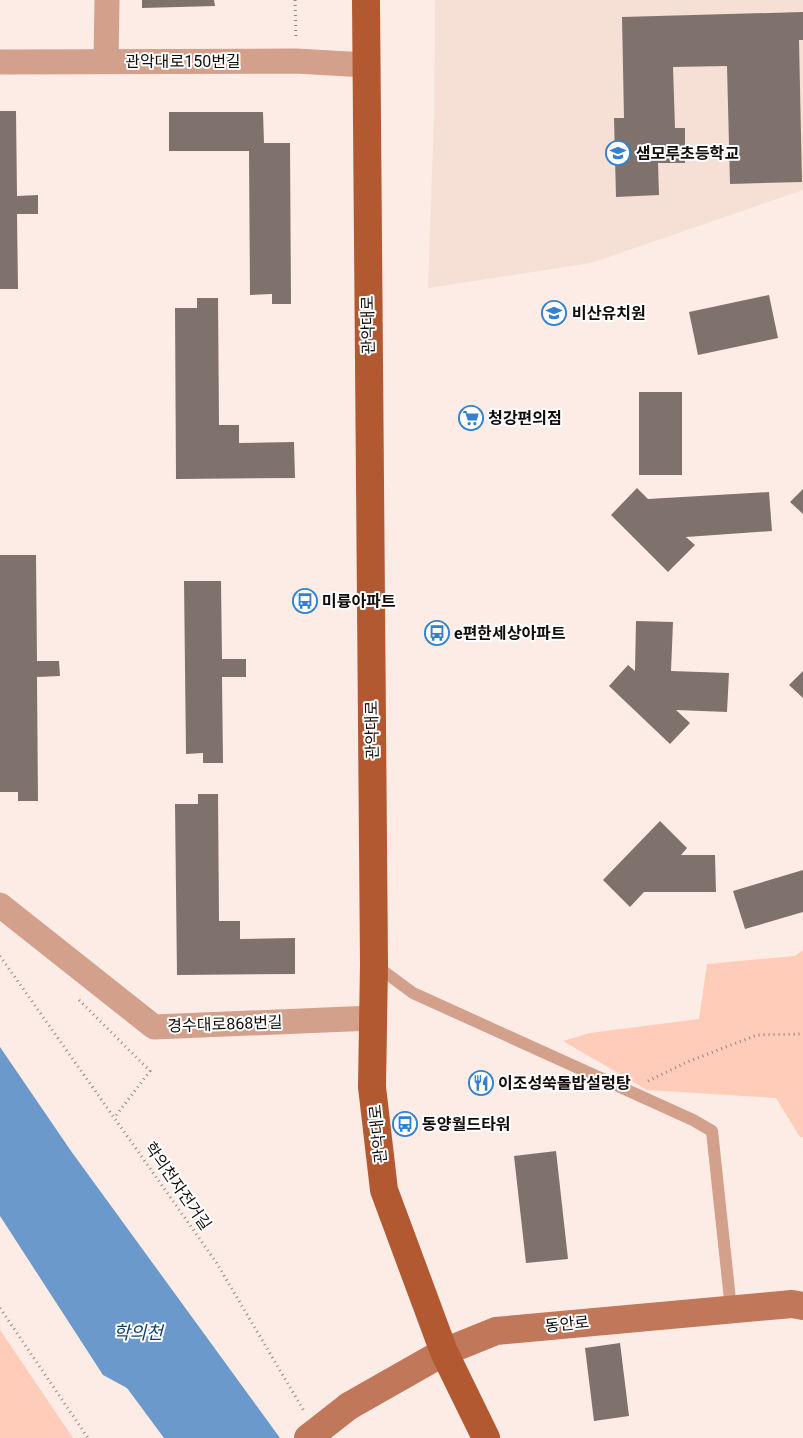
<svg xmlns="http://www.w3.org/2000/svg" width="803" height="1438" viewBox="0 0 803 1438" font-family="Roboto,'Noto Sans KR',sans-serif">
	<rect width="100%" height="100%" fill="#fcece5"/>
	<polygon fill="#f6dfd5" points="435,0 803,0 803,190 591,263 428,288 434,117"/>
	<g fill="#feccb8">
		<polygon points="803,950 803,1137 800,1137 776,1098 647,1090 563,1041 590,1033 699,1019 707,964 795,956"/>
		<polygon points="0,1330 73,1438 0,1438"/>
	</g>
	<polygon fill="#6b99cb" points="0,1047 71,1151 280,1438 164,1438 127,1388 103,1375 0,1216"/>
	<g fill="#7f726c">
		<polygon points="142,0 214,0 215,6 142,8"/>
		<polygon points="803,12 803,40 799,40 802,182 730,184 727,66 673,67 675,128 685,128 685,163 658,163 659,195 616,197 614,118 624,118 622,17"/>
		<polygon points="0,111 16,111 17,196 38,195 38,214 17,214 18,289 0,289"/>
		<polygon points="169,112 263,112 264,143 290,143 291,304 272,304 272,294 250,295 249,151 169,151"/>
		<polygon points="769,295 778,338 698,355 689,312"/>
		<polygon points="197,298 218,298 219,425 239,425 239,443 294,442 295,478 176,479 175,308 197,308"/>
		<rect x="639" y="392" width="43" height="83"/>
		<polygon points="637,488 648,499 769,492 772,531 686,537 695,545 668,572 611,515"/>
		<polygon points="803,489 803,514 790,502"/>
		<polygon points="0,555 36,555 37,661 59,661 60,676 37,677 38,801 18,801 18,792 0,792"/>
		<polygon points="184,581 221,581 222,659 246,659 246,677 222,677 223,763 203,763 203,753 186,754"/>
		<polygon points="636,621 673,622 671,671 729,673 727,712 676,710 690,723 670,744 609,686 628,665 635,671"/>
		<polygon points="803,671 803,698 789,685"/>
		<polygon points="198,794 218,794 219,921 240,921 240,939 295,938 295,974 177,975 175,804 198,804"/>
		<polygon points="660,821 687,848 681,855 715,855 716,892 644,892 630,907 603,880"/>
		<polygon points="803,870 803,912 745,929 733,891"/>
		<polygon points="556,1151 568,1259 526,1263 514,1156"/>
		<polygon points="620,1343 629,1416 594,1421 585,1348"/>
	</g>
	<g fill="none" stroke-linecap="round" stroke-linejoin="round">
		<g stroke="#948884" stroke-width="3" stroke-dasharray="1 4" stroke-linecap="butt">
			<polyline points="295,0 296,39"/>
			<polyline points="0,956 216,1262 304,1411"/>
			<polyline points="79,1000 150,1071 114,1118"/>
			<polyline points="648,1081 687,1062 757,1035 803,1034"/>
			<polyline points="0,1308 88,1438"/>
		</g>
		<polyline stroke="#d3a08b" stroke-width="12" points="375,965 413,993 693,1120 712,1131 731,1309"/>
		<g stroke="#d3a08b" stroke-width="25">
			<polyline points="106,61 107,0"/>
			<polyline points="0,62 296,61 366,65"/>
			<polyline points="0,905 154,1027 373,1018"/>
		</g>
		<polyline stroke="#c17759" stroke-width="28" points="349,1406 444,1352 496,1331 792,1304 803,1306"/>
		<polyline stroke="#b25931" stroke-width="28" points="366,0 374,964 372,1087 384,1190 444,1352 486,1438"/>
		<polyline stroke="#c17759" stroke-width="28" points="308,1438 349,1406"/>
	</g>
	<defs>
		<symbol id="school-ring" viewBox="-11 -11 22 22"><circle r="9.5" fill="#fff" stroke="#3280d0" stroke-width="1.5"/><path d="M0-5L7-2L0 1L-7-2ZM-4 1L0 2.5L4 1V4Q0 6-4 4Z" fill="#3280d0"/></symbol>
		<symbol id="supermarket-ring" viewBox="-11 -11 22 22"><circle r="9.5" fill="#fff" stroke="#3280d0" stroke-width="1.5"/><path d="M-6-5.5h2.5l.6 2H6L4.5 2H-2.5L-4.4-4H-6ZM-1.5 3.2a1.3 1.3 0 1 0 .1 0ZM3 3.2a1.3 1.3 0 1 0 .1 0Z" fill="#3280d0"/></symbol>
		<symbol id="bus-ring" viewBox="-11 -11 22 22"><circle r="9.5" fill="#fff" stroke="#3280d0" stroke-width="1.5"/><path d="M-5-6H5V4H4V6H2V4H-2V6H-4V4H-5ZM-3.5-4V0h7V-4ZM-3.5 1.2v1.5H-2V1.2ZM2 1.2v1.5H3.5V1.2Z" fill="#3280d0"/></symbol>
		<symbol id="restaurant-ring" viewBox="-11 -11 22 22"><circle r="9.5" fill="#fff" stroke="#3280d0" stroke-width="1.5"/><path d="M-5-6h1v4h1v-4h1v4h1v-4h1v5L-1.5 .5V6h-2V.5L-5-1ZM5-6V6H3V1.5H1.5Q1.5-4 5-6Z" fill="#3280d0"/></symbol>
	</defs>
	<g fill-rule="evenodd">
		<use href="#school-ring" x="604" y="139" width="28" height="28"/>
		<use href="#school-ring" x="540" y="299" width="28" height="28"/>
		<use href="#supermarket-ring" x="457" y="404" width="28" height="28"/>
		<use href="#bus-ring" x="291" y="587" width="28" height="28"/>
		<use href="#bus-ring" x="423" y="619" width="28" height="28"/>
		<use href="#restaurant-ring" x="467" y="1069" width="28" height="28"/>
		<use href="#bus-ring" x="391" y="1110" width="28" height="28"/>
	</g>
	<g text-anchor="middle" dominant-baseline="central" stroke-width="4" stroke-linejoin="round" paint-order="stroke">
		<g font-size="16" fill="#120d0b" stroke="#fff">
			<text x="183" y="61">관악대로150번길</text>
			<text transform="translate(368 325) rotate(-91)">관악대로</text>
			<text transform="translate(372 730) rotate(-91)">관악대로</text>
			<text transform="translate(225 1024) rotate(-2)">경수대로868번길</text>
			<text transform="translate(378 1134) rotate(-96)">관악대로</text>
			<text transform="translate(178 1186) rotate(55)">학의천자전거길</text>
			<text transform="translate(567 1324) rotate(-6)">동안로</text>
		</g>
		<g font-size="16" font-weight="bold" fill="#120d0b" stroke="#fff" text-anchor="start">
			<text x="636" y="153">샘모루초등학교</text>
			<text x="572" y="313">비산유치원</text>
			<text x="488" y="418">청강편의점</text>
			<text x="322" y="601">미륭아파트</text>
			<text x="454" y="633">e편한세상아파트</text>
			<text x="498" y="1083">이조성쑥돌밥설렁탕</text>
			<text x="422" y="1124">동양월드타워</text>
		</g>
		<g font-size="18" font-style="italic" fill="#104170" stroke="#fff">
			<text x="138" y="1332">학의천</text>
		</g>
	</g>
</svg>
